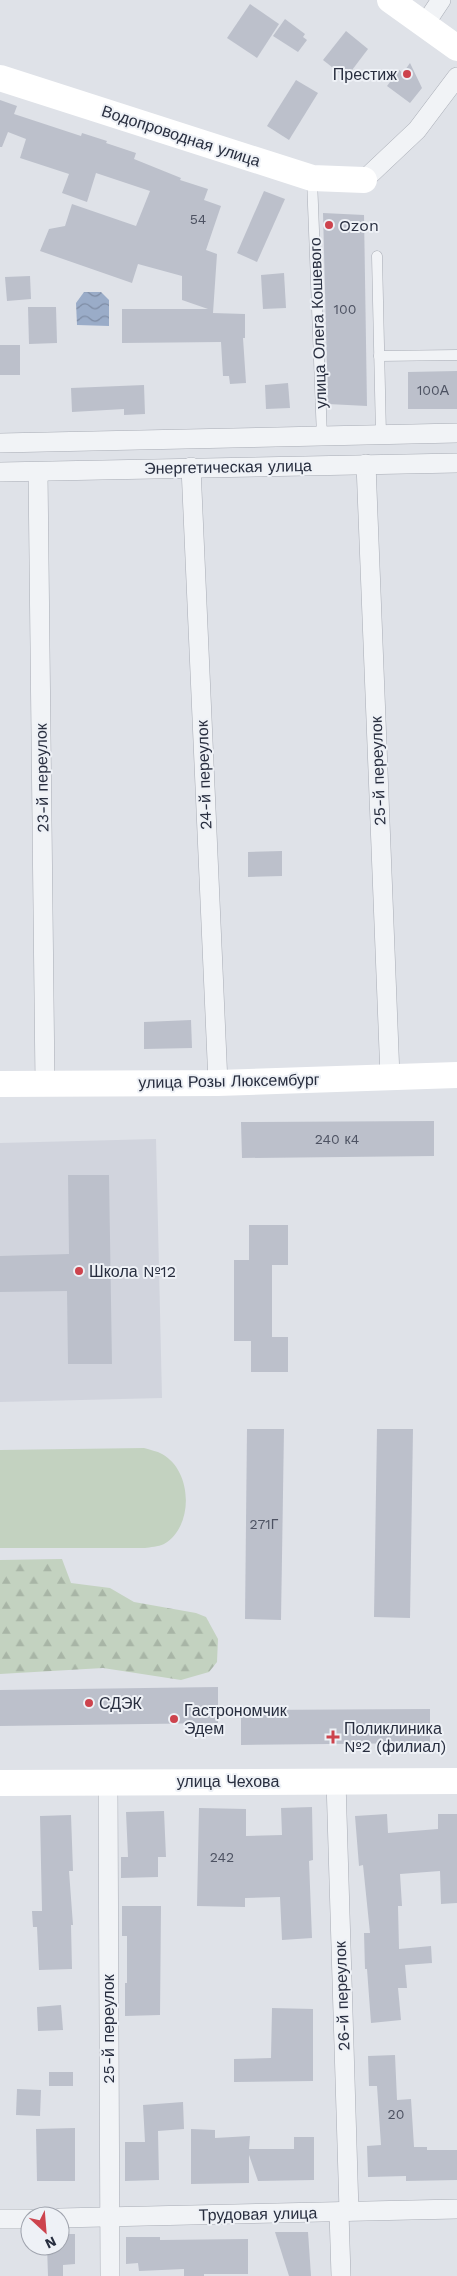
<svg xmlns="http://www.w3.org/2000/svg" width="457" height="2276" viewBox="0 0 457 2276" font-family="'Work Sans',sans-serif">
	<defs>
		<pattern id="forest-firs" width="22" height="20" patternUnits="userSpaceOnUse" patternTransform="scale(1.25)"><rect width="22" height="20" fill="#c3d2c0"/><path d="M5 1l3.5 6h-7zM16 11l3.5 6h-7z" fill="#a8b5a6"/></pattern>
		<pattern id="water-waves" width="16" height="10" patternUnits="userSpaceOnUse" patternTransform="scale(1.25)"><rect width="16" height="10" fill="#9aacc8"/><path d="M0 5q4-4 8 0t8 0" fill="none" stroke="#7e8ca4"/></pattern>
	</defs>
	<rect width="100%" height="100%" fill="#dfe2e8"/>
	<polygon fill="#d1d4dd" points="156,1139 162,1398 0,1402 0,1143"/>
	<polygon fill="url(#forest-firs)" points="62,1559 71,1583 110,1588 134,1602 196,1613 206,1617 218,1639 217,1662 209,1672 181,1680 103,1668 0,1674 0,1560"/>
	<path fill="#c3d2c0" d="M144,1448C150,1450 157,1451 162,1454C193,1471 194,1527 164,1544C158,1547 150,1547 145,1548H0V1450Z"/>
	<polygon fill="url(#water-waves)" points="84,292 101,292 109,300 109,326 77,325 76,303"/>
	<g fill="#bcc0cb">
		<polygon points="250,4 279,24 257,58 227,38"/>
		<polygon points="285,19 305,34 303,37 307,40 298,52 273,36"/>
		<polygon points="346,31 368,49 346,78 323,60"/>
		<polygon points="410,63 422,88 410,103 387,86 399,70 403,73"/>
		<polygon points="296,80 318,93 289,140 267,126"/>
		<polygon points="0,100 17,106 14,114 81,136 82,133 107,141 106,143 136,153 134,159 181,178 180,180 208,189 204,200 221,206 206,250 217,254 213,313 245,314 245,338 243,338 246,383 230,384 229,376 223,376 221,342 122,343 122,309 208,309 182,300 182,276 138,264 132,283 40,251 49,229 65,226 72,204 136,226 150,191 96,173 87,202 62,193 69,174 20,158 26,139 8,132 2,147 0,147"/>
		<polygon points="264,191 285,199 257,262 237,253"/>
		<polygon points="323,213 364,215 367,406 328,404"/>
		<polygon points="284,273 286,308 263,309 261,275"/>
		<polygon points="30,276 31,299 7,301 5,277"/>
		<polygon points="28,307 56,307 57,343 29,344"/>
		<rect x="0" y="345" width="20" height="30"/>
		<polygon points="457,371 457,409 408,409 408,372"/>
		<polygon points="288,383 290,408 266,409 265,385"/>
		<polygon points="144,385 145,414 124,415 124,409 72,412 71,388"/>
		<polygon points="282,851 282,876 248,877 248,852"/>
		<polygon points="191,1020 192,1048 144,1049 144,1022"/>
		<polygon points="434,1121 434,1156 242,1158 241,1122"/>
		<polygon points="68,1175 109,1175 112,1364 68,1364 67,1291 0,1292 0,1256 69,1254"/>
		<polygon points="249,1225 288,1225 288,1265 272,1265 272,1337 288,1337 288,1372 251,1372 251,1341 234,1341 234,1260 249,1260"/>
		<polygon points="247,1429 284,1429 281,1620 245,1619"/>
		<polygon points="377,1429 413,1429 410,1618 374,1617"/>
		<polygon points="218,1687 218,1723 0,1726 0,1690"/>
		<polygon points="430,1709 430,1743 241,1745 241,1710"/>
		<polygon points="312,1807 313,1860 309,1861 312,1938 282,1940 280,1897 245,1898 245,1907 197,1906 199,1808 246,1809 246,1836 282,1835 281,1808"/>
		<polygon points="164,1811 166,1857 158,1857 158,1877 121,1878 121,1857 128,1857 126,1812"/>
		<polygon points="387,1814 388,1833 438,1829 438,1814 457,1814 457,1903 441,1904 440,1871 400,1874 402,1906 398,1906 399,1949 431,1946 432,1963 405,1965 407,1988 398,1988 401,2020 371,2023 367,1969 365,1969 364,1933 370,1933 363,1865 359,1866 355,1816"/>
		<polygon points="71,1815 73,1871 69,1871 73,1925 71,1925 72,1969 39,1970 37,1927 33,1927 32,1911 42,1911 40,1816"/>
		<polygon points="122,1906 161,1906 160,2015 125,2016 125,1983 127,1983 127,1936 122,1936"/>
		<polygon points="61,2005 63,2030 38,2031 37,2007"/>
		<polygon points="272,2008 313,2009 313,2081 234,2082 234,2059 271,2058"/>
		<polygon points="395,2055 397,2100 411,2099 414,2147 427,2147 427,2150 457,2150 457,2180 406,2181 406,2176 368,2177 367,2146 381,2145 377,2086 369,2086 368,2056"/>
		<rect x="49" y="2072" width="24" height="14"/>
		<polygon points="17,2089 41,2090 40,2116 16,2115"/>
		<polygon points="183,2102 184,2129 158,2131 159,2180 125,2181 125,2142 145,2142 143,2105"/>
		<polygon points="75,2128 75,2181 37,2181 36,2129"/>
		<polygon points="191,2129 215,2130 215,2138 250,2136 249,2149 294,2149 294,2137 314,2137 314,2180 258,2181 249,2155 249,2183 191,2184"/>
		<polygon points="275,2232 308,2232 311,2276 289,2276"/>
		<polygon points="60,2234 75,2234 75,2264 63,2265 63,2276 48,2276 47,2246 60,2246"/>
		<polygon points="126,2237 160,2237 160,2240 248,2239 248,2274 204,2274 204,2276 184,2276 184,2269 139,2271 138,2263 126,2264"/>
	</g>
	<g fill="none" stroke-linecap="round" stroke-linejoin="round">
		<defs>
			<g id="lane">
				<polyline points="312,179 322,437"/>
				<polyline points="377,256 381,435"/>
				<polyline points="379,356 457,355"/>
			</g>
			<g id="street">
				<polyline points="425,24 441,0"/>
				<polyline points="364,180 417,130 457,77"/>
				<polyline points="0,443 457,433"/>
				<polyline points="366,464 390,1077"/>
				<polyline points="191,467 218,1083"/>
				<polyline points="0,472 457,463"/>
				<polyline points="38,472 45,1084"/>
				<polyline points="336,1781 349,2211"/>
				<polyline points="108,1782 110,2276"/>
				<polyline points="339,2212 341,2276"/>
				<polyline points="60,2218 457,2209"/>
				<polyline points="0,2219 30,2219"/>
			</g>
		</defs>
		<use href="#lane" stroke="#a8acb5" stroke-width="11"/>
		<use href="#street" stroke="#a8acb5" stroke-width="20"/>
		<use href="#lane" stroke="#f1f3f6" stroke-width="10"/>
		<use href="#street" stroke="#f1f3f6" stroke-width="19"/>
		<g stroke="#fff" stroke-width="26">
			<polyline points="390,0 457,48"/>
			<polyline points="0,78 312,178 364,180"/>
			<polyline points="0,1084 218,1083 457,1075"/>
			<polyline points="0,1783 457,1781"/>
		</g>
	</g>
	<g fill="#cd434d" stroke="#eef1f6" stroke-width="2">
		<circle cx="407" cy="74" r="5"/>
		<circle cx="329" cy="225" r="5"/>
		<circle cx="79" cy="1271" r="5"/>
		<circle cx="89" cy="1703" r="5"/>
		<circle cx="174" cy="1719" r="5"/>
		<path d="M330.5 1729.5h5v5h5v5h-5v5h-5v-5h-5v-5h5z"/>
	</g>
	<g text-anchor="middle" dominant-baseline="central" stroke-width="4" stroke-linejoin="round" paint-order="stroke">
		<g font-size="14" fill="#4d5262">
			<text x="198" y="219">54</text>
			<text x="345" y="309">100</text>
			<text x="433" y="390">100А</text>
			<text x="337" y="1139">240 к4</text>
			<text x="264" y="1524">271Г</text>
			<text x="222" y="1857">242</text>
			<text x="396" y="2114">20</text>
		</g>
		<g font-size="16" fill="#282e3f" stroke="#eef1f6" text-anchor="start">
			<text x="397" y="74" text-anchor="end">Престиж</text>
			<text x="339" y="225">Ozon</text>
			<text x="89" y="1271">Школа №12</text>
			<text x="99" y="1703">СДЭК</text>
			<text x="184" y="1710">Гастрономчик<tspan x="184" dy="18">Эдем</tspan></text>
			<text x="344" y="1728">Поликлиника<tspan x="344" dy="18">№2 (филиал)</tspan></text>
		</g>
		<g font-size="16" fill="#282e3f" stroke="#eef1f6">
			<text transform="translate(181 136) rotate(18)">Водопроводная улица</text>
			<text transform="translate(318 323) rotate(-92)">улица Олега Кошевого</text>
			<text transform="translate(228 467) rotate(-1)">Энергетическая улица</text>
			<text transform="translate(378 771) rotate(-92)">25-й переулок</text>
			<text transform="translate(204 775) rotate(-92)">24-й переулок</text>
			<text transform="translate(42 778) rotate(-91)">23-й переулок</text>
			<text transform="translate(229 1081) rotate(-1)">улица Розы Люксембург</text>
			<text x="228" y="1781">улица Чехова</text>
			<text transform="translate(342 1996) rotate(-92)">26-й переулок</text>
			<text transform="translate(108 2029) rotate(-90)">25-й переулок</text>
			<text transform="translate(258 2214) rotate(-1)">Трудовая улица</text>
		</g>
	</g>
	<g transform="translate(45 2231) rotate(154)"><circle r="24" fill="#eef1f6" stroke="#9fa3ad"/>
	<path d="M0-4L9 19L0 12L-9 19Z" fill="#cd434d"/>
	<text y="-8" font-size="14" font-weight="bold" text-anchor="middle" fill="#282e3f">N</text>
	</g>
</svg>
